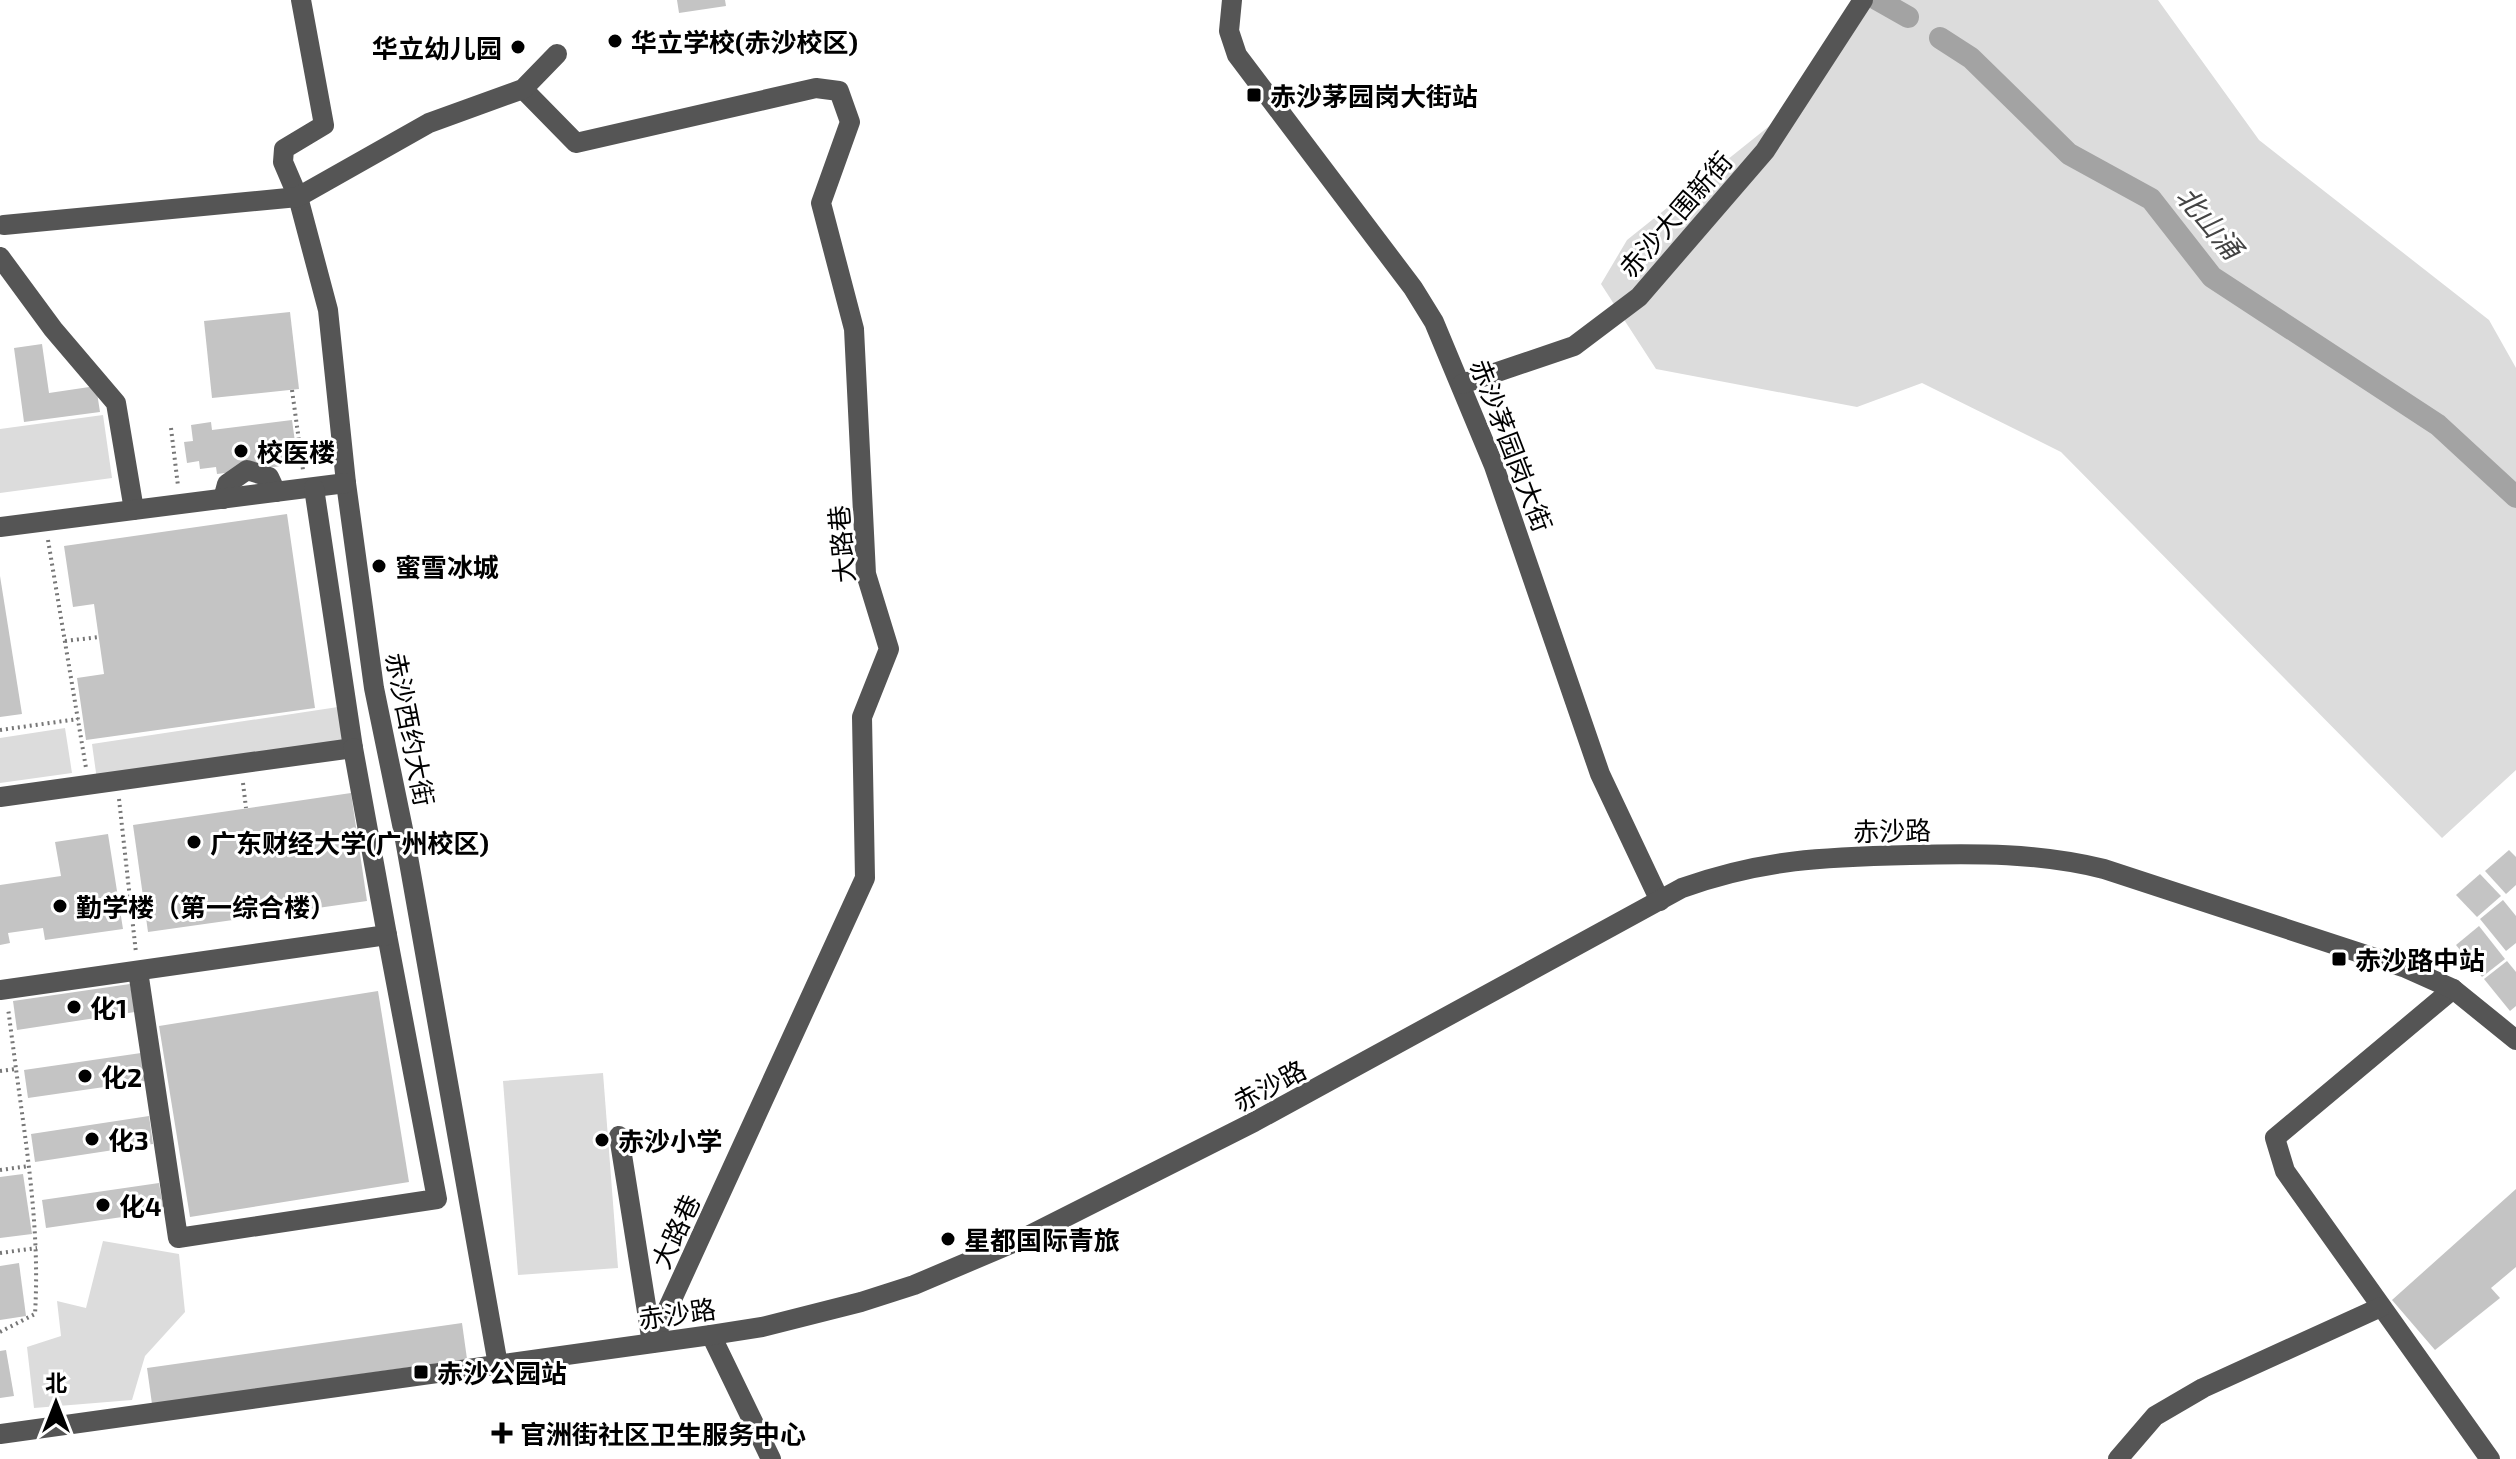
<svg xmlns="http://www.w3.org/2000/svg" width="2516" height="1459" viewBox="0 0 2516 1459" font-family="'Exo 2','Noto Sans SC',sans-serif">
	<rect width="100%" height="100%" fill="#fff"/>
	<g fill="#dcdcdc">
		<polygon points="1873,0 2158,0 2259,140 2489,320 2516,368 2516,770 2442,838 2061,452 1922,383 1857,407 1656,369 1601,284 1627,240 1812,92"/>
		<polygon points="103,415 112,478 0,493 0,429"/>
		<polygon points="338,707 343,744 97,780 92,744"/>
		<polygon points="65,728 72,773 0,783 0,738"/>
		<polygon points="603,1073 618,1268 518,1275 503,1081"/>
		<polygon points="103,1241 179,1254 185,1312 145,1356 132,1400 34,1408 27,1347 61,1336 57,1301 86,1308"/>
	</g>
	<g fill="none" stroke-linecap="round" stroke-linejoin="round">
		<g stroke="#a3a3a3" stroke-width="22">
			<polyline points="1878,0 1908,17"/>
			<polyline points="1940,38 1971,58 2069,154 2151,199 2212,277 2438,425 2516,497"/>
		</g>
	</g>
	<g fill="#c4c4c4">
		<polygon points="677,0 725,0 726,6 679,13"/>
		<polygon points="290,312 299,389 212,398 204,321"/>
		<polygon points="42,344 49,393 96,386 100,412 24,422 14,348"/>
		<polygon points="292,420 298,464 217,474 216,467 200,469 199,461 187,463 184,442 193,441 191,425 211,422 212,430"/>
		<polygon points="287,514 315,708 86,740 77,678 104,674 94,604 73,607 64,546"/>
		<polygon points="0,576 22,714 0,717"/>
		<polygon points="351,793 367,901 148,932 133,825"/>
		<polygon points="108,834 123,929 45,940 43,928 8,933 10,943 0,945 0,885 61,876 55,842"/>
		<polygon points="2509,850 2516,857 2516,885 2506,894 2485,871"/>
		<polygon points="2480,874 2501,896 2477,917 2456,895"/>
		<polygon points="2503,900 2516,916 2516,943 2506,951 2480,919"/>
		<polygon points="2479,926 2505,959 2482,977 2456,945"/>
		<polygon points="2507,961 2516,972 2516,1006 2510,1011 2484,979"/>
		<polygon points="130,984 135,1012 17,1030 13,1001"/>
		<polygon points="378,991 409,1182 190,1217 159,1026"/>
		<polygon points="141,1053 146,1081 28,1098 24,1070"/>
		<polygon points="149,1116 153,1144 35,1162 31,1134"/>
		<polygon points="23,1174 32,1234 0,1238 0,1177"/>
		<polygon points="159,1183 164,1211 46,1228 42,1200"/>
		<polygon points="2516,1189 2516,1267 2491,1288 2500,1298 2435,1350 2392,1300"/>
		<polygon points="19,1263 26,1316 0,1320 0,1266"/>
		<polygon points="462,1323 467,1359 152,1404 147,1368"/>
		<polygon points="6,1350 14,1396 0,1398 0,1351"/>
	</g>
	<g fill="none" stroke-linecap="round" stroke-linejoin="round">
		<g stroke="#777" stroke-width="4" stroke-dasharray="2 4" stroke-linecap="butt">
			<polyline points="292,390 303,470"/>
			<polyline points="171,428 178,486"/>
			<polyline points="48,540 86,768"/>
			<polyline points="65,641 99,637"/>
			<polyline points="0,730 78,719"/>
			<polyline points="243,783 246,808"/>
			<polyline points="119,799 136,953"/>
			<polyline points="0,1071 16,1069 8,1008"/>
			<polyline points="0,1170 29,1166"/>
			<polyline points="0,1253 37,1248"/>
			<path d="M0,1332L35,1314C40,1231 27,1151 16,1069"/>
		</g>
		<g stroke="#555" stroke-width="20">
			<polyline points="301,0 324,125 284,149 283,162 298,197 328,310 346,483 374,688 404,834 498,1365"/>
			<polyline points="1232,0 1229,31 1237,55 1413,288 1434,322 1494,466 1600,774 1660,901"/>
			<polyline points="523,89 576,143 816,88 839,91 850,122 821,203 854,329 866,574 889,649 862,717 865,878 652,1343"/>
			<polyline points="4,225 298,197 429,123 523,89 557,54"/>
			<polyline points="0,257 53,329 116,403 134,510"/>
			<polyline points="1462,384 1574,346 1639,297 1765,151 1863,0"/>
			<polyline points="223,499 227,484 247,470 269,477 276,492"/>
			<polyline points="0,527 346,483"/>
			<polyline points="0,797 353,748 314,488"/>
			<polyline points="138,971 178,1238 437,1199 387,935"/>
			<polyline points="2453,989 2275,1138 2285,1171 2490,1459"/>
			<polyline points="0,990 387,935 353,748"/>
			<polyline points="619,1136 652,1343"/>
			<polyline points="711,1335 771,1459"/>
			<path d="M0,1434L711,1335L762,1327L861,1302L914,1285L1020,1240L1254,1122L1682,888C1763,859 1825,857 1910,855C1976,853 2039,853 2104,869L2406,968L2453,989L2516,1040"/>
			<polyline points="2118,1459 2155,1416 2203,1388 2381,1307"/>
		</g>
	</g>
	<g fill="#000" stroke="#fff" stroke-width="3">
		<circle cx="615" cy="41" r="8"/>
		<circle cx="518" cy="47" r="8"/>
		<rect x="1246" y="87" width="16" height="16" rx="4"/>
		<circle cx="241" cy="451" r="8"/>
		<circle cx="379" cy="566" r="8"/>
		<circle cx="194" cy="842" r="8"/>
		<circle cx="60" cy="906" r="8"/>
		<rect x="2331" y="951" width="16" height="16" rx="4"/>
		<circle cx="74" cy="1007" r="8"/>
		<circle cx="85" cy="1076" r="8"/>
		<circle cx="92" cy="1139" r="8"/>
		<circle cx="602" cy="1140" r="8"/>
		<circle cx="103" cy="1205" r="8"/>
		<circle cx="948" cy="1239" r="8"/>
		<rect x="413" y="1364" width="16" height="16" rx="4"/>
		<path d="M498 1421h8v8h8v8h-8v8h-8v-8h-8v-8h8z"/>
	</g>
	<g text-anchor="middle" dominant-baseline="central" stroke-width="6" stroke-linejoin="round" paint-order="stroke">
		<g font-size="26" font-weight="bold" fill="#000" stroke="#fff" text-anchor="start">
			<text x="631" y="41">华立学校(赤沙校区)</text>
			<text x="502" y="47" text-anchor="end">华立幼儿园</text>
			<text x="1270" y="95">赤沙茅园岗大街站</text>
			<text x="257" y="451">校医楼</text>
			<text x="395" y="566">蜜雪冰城</text>
			<text x="210" y="842">广东财经大学(广州校区)</text>
			<text x="76" y="906">勤学楼（第一综合楼）</text>
			<text x="2355" y="959">赤沙路中站</text>
			<text x="90" y="1007">化1</text>
			<text x="101" y="1076">化2</text>
			<text x="108" y="1139">化3</text>
			<text x="618" y="1140">赤沙小学</text>
			<text x="119" y="1205">化4</text>
			<text x="964" y="1239">星都国际青旅</text>
			<text x="437" y="1372">赤沙公园站</text>
			<text x="520" y="1433">官洲街社区卫生服务中心</text>
		</g>
		<g font-size="26" fill="#000" stroke="#fff">
			<text transform="translate(1675 214) rotate(-49)">赤沙大围新街</text>
			<text transform="translate(1512 445) rotate(69)">赤沙茅园岗大街</text>
			<text transform="translate(841 544) rotate(-95)">大路巷</text>
			<text transform="translate(411 729) rotate(79)">赤沙西约大街</text>
			<text transform="translate(1892 830) rotate(-1)">赤沙路</text>
			<text transform="translate(1269 1085) rotate(-28)">赤沙路</text>
			<text transform="translate(675 1231) rotate(-65)">大路巷</text>
			<text transform="translate(677 1313) rotate(-8)">赤沙路</text>
		</g>
		<g font-size="28" font-style="italic" fill="#444" stroke="#fff">
			<text transform="translate(2210 222) rotate(50)">北山涌</text>
		</g>
	</g>
	<g transform="translate(56 1403)" stroke="#ffffff" stroke-width="6" paint-order="stroke">
	<path d="M0-6L14 30L0 20L-14 30Z" fill="#000000"/>
	<text y="-12" font-size="22" font-weight="bold" text-anchor="middle" fill="#000000">北</text>
	</g>
</svg>
